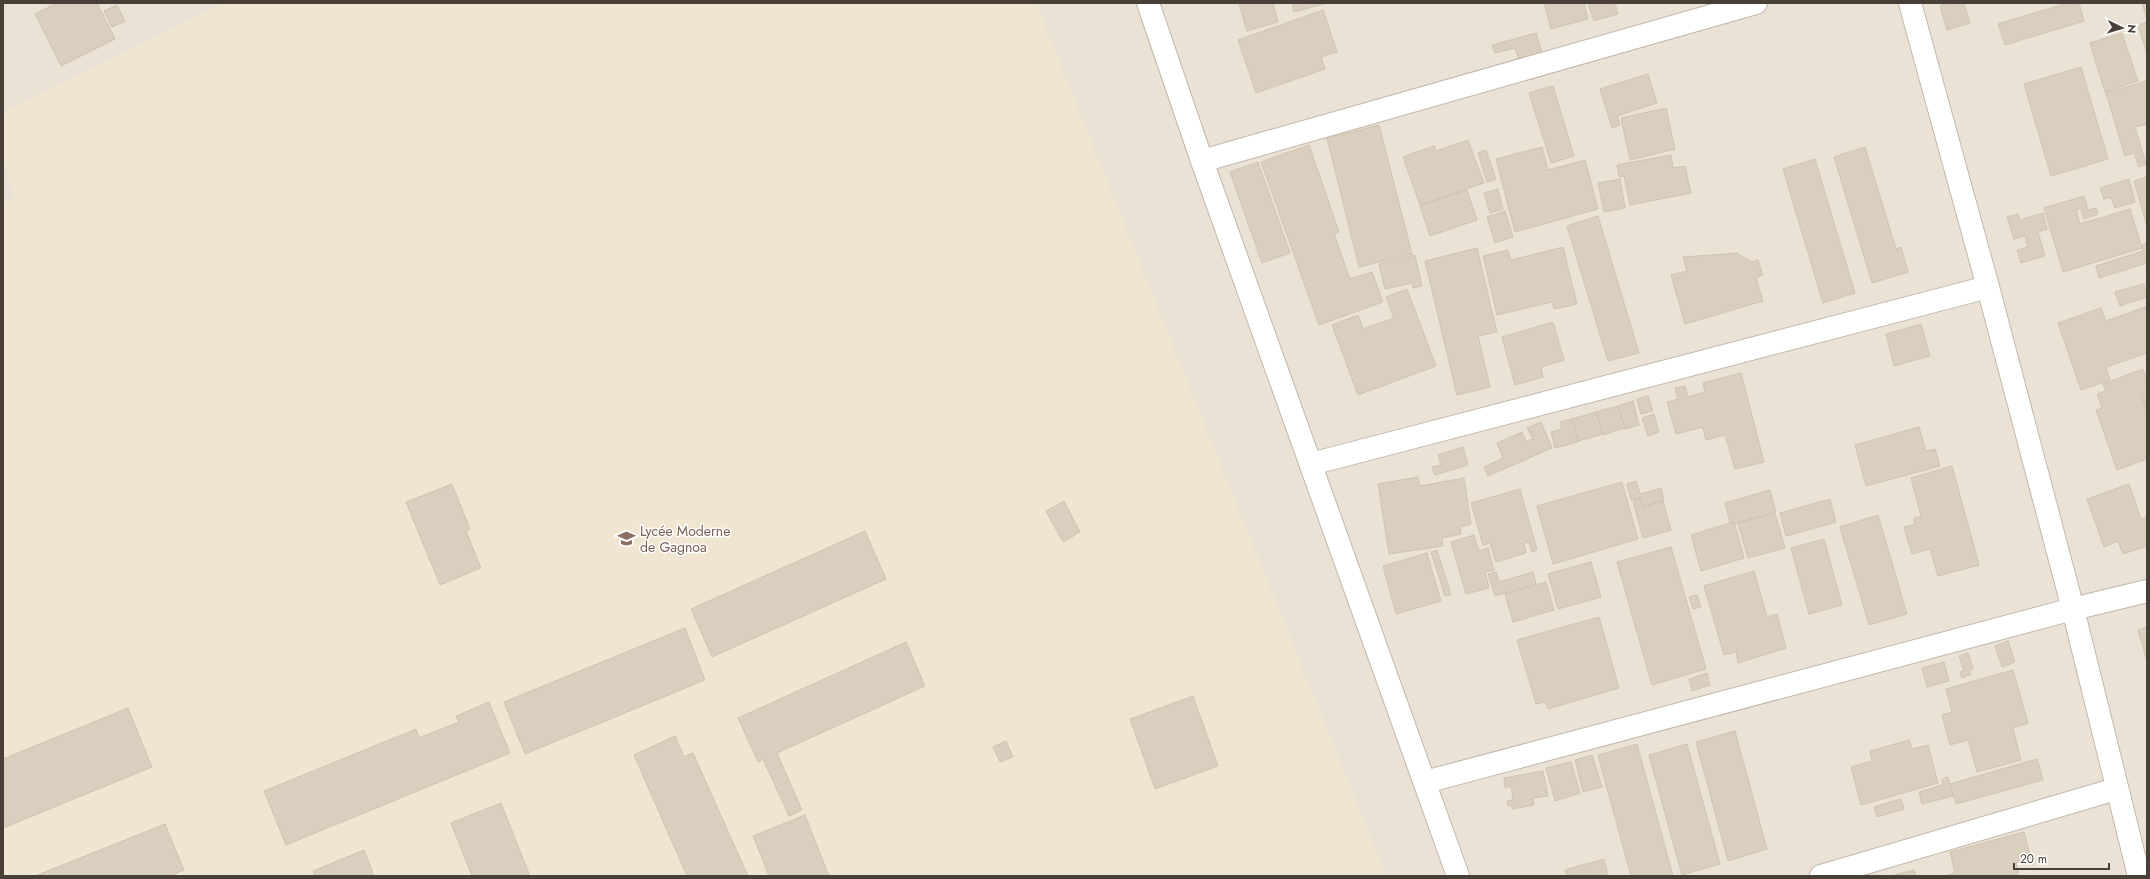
<svg xmlns="http://www.w3.org/2000/svg" width="2150" height="879" viewBox="0 0 2150 879" font-family="Jost,sans-serif">
	<rect width="100%" height="100%" fill="#f5f0e7"/>
	<rect fill="#e9e2d5" x="3" y="3" width="2144" height="873"/>
	<polygon fill="#efe5d0" points="224,3 1036,3 1386,876 3,876 3,202 15,198 3,160 3,112"/>
	<g fill="#dacebf" stroke="#d2c3af">
		<polygon points="57,3 97,3 115,39 61,66 35,14"/>
		<polygon points="1239,3 1273,3 1278,22 1247,31"/>
		<polygon points="1292,3 1327,3 1294,12"/>
		<polygon points="1544,3 1584,3 1588,19 1551,29"/>
		<polygon points="1588,3 1615,3 1618,14 1594,21"/>
		<polygon points="1948,3 1964,3 1970,23 1947,30 1940,6"/>
		<polygon points="2067,3 2079,3 2084,21 2005,45 1998,24"/>
		<polygon points="2142,3 2147,3 2147,19"/>
		<polygon points="117,5 125,21 112,27 104,11"/>
		<polygon points="1323,10 1337,52 1321,57 1325,69 1256,93 1238,40"/>
		<polygon points="2147,22 2147,54 2138,25"/>
		<polygon points="1536,33 1542,53 1519,60 1515,48 1495,53 1492,45"/>
		<polygon points="2122,33 2138,81 2105,92 2090,43"/>
		<polygon points="2081,67 2108,159 2051,176 2024,84"/>
		<polygon points="1648,74 1657,103 1617,116 1620,125 1612,128 1600,89"/>
		<polygon points="2147,81 2147,125 2147,124 2135,127 2146,164 2139,167 2134,153 2125,156 2106,93"/>
		<polygon points="1553,86 1574,156 1551,163 1529,93"/>
		<polygon points="1666,108 1675,149 1630,160 1621,118"/>
		<polygon points="1379,125 1412,254 1359,267 1327,138"/>
		<polygon points="1468,140 1484,183 1420,205 1403,157 1434,146 1436,151"/>
		<polygon points="1309,145 1339,232 1334,234 1350,279 1372,272 1383,302 1319,325 1261,162"/>
		<polygon points="1542,147 1548,170 1585,160 1598,209 1515,232 1496,159"/>
		<polygon points="1865,147 1896,249 1901,247 1908,272 1872,283 1834,157"/>
		<polygon points="1486,150 1496,179 1487,182 1478,153"/>
		<polygon points="1671,155 1673,168 1685,166 1691,193 1630,205 1624,176 1619,177 1617,165"/>
		<polygon points="1815,159 1855,293 1823,303 1783,169"/>
		<polygon points="1258,162 1290,253 1262,263 1230,172"/>
		<polygon points="2147,177 2147,226 2134,181"/>
		<polygon points="1620,179 1625,208 1604,212 1598,183"/>
		<polygon points="2129,179 2135,202 2115,208 2111,197 2104,199 2100,188"/>
		<polygon points="1498,189 1503,209 1490,213 1484,193"/>
		<polygon points="1467,190 1477,220 1430,236 1420,206"/>
		<polygon points="2084,196 2088,210 2096,208 2098,214 2084,219 2081,208 2076,210 2080,224 2130,209 2142,248 2063,272 2044,208"/>
		<polygon points="1505,211 1513,237 1495,243 1487,217"/>
		<polygon points="2043,213 2047,229 2038,232 2045,256 2021,263 2017,250 2028,247 2025,236 2014,239 2007,217 2018,214 2020,220"/>
		<polygon points="1598,216 1639,353 1608,361 1567,226"/>
		<polygon points="2147,243 2147,263 2099,278 2096,266 2143,251 2142,245"/>
		<polygon points="1563,247 1577,304 1554,309 1552,302 1497,315 1483,256 1508,250 1511,260"/>
		<polygon points="1477,248 1497,332 1478,336 1490,387 1457,395 1425,261"/>
		<polygon points="1737,253 1752,262 1758,260 1763,275 1756,278 1763,301 1685,324 1671,275 1687,271 1683,257"/>
		<polygon points="1415,255 1422,286 1413,288 1412,283 1385,289 1379,264"/>
		<polygon points="2144,284 2147,297 2120,306 2115,292"/>
		<polygon points="1407,289 1436,366 1358,395 1332,325 1358,315 1363,329 1394,318 1386,297"/>
		<polygon points="2145,307 2147,312 2147,353 2106,367 2110,380 2081,390 2058,323 2101,308 2106,321"/>
		<polygon points="1553,322 1564,360 1541,367 1543,377 1515,385 1502,337"/>
		<polygon points="1921,324 1930,356 1894,366 1886,334"/>
		<polygon points="2143,369 2147,381 2147,395 2142,397 2147,412 2147,459 2117,470 2096,410 2102,408 2097,394 2106,391 2103,384"/>
		<polygon points="1741,373 1764,462 1735,469 1725,435 1706,440 1703,427 1676,434 1667,402 1678,399 1675,388 1685,386 1688,397 1705,392 1703,383"/>
		<polygon points="1648,396 1653,411 1641,414 1637,399"/>
		<polygon points="2147,397 2147,410 2143,399"/>
		<polygon points="1633,401 1639,425 1625,429 1618,406"/>
		<polygon points="1618,406 1625,428 1603,435 1596,412"/>
		<polygon points="1596,412 1603,434 1578,441 1572,419"/>
		<polygon points="1654,414 1659,432 1648,436 1642,418"/>
		<polygon points="1572,419 1578,442 1555,448 1551,432 1562,429 1560,422"/>
		<polygon points="1541,422 1552,448 1488,476 1484,467 1503,458 1497,443 1522,432 1526,441 1533,439 1527,428"/>
		<polygon points="1919,427 1926,451 1935,449 1940,466 1866,486 1855,445"/>
		<polygon points="1463,447 1468,465 1435,475 1432,467 1441,465 1438,455"/>
		<polygon points="1952,466 1979,565 1938,576 1930,549 1912,554 1904,527 1915,524 1914,518 1921,516 1911,478"/>
		<polygon points="1418,477 1420,486 1464,478 1471,524 1460,527 1461,534 1442,538 1443,546 1389,554 1378,484"/>
		<polygon points="1636,481 1640,494 1661,488 1664,500 1643,506 1641,498 1631,500 1627,484"/>
		<polygon points="1622,482 1638,539 1553,564 1537,506"/>
		<polygon points="452,484 470,529 466,531 481,568 440,585 406,502"/>
		<polygon points="2129,484 2141,519 2147,517 2147,546 2123,554 2118,541 2104,547 2087,499"/>
		<polygon points="1520,489 1537,550 1532,552 1529,542 1524,543 1526,553 1496,562 1490,543 1483,545 1471,503"/>
		<polygon points="1770,490 1776,512 1734,524 1730,523 1725,503"/>
		<polygon points="1640,499 1643,507 1663,501 1671,530 1643,538 1633,501"/>
		<polygon points="1830,499 1836,522 1786,536 1780,513"/>
		<polygon points="1064,501 1080,532 1063,542 1046,511"/>
		<polygon points="1775,513 1785,548 1748,558 1738,523"/>
		<polygon points="1878,515 1907,614 1869,625 1840,527"/>
		<polygon points="1734,522 1744,558 1701,571 1691,535"/>
		<polygon points="865,531 886,579 712,657 691,609"/>
		<polygon points="1474,535 1479,551 1488,548 1494,570 1485,572 1489,588 1466,594 1451,542"/>
		<polygon points="1824,539 1842,605 1809,614 1791,548"/>
		<polygon points="1671,547 1706,669 1652,685 1617,562"/>
		<polygon points="1437,550 1451,595 1445,596 1431,552"/>
		<polygon points="1427,553 1441,601 1396,614 1383,566"/>
		<polygon points="1591,562 1601,597 1558,609 1548,574"/>
		<polygon points="1754,571 1767,617 1777,614 1786,648 1738,663 1736,652 1724,655 1704,586"/>
		<polygon points="1496,572 1499,582 1533,572 1536,584 1495,596 1488,574"/>
		<polygon points="1546,582 1554,610 1513,622 1505,594"/>
		<polygon points="1697,595 1701,607 1693,609 1689,597"/>
		<polygon points="1599,617 1619,688 1548,709 1546,702 1536,704 1517,640"/>
		<polygon points="2147,627 2147,661 2138,630"/>
		<polygon points="685,628 705,680 525,754 504,702"/>
		<polygon points="2008,641 2015,662 2002,667 1995,646"/>
		<polygon points="906,642 925,686 777,753 802,810 789,816 763,759 758,762 738,718"/>
		<polygon points="1968,653 1973,669 1969,671 1971,674 1962,678 1960,672 1964,670 1959,656"/>
		<polygon points="1944,662 1949,681 1927,687 1922,668"/>
		<polygon points="2013,670 2028,723 2013,728 2021,760 1977,772 1968,740 1950,745 1942,715 1952,712 1946,689"/>
		<polygon points="1707,673 1710,685 1692,691 1689,679"/>
		<polygon points="1193,696 1218,766 1155,789 1130,719"/>
		<polygon points="489,702 510,753 286,845 264,791 416,729 419,738 459,722 456,716"/>
		<polygon points="128,708 152,767 3,828 3,759"/>
		<polygon points="1735,731 1767,849 1728,861 1696,742"/>
		<polygon points="675,736 684,757 693,753 748,876 687,876 634,755"/>
		<polygon points="1909,740 1912,749 1928,745 1938,783 1861,805 1851,767 1872,761 1870,751"/>
		<polygon points="1006,741 1013,757 1000,762 993,747"/>
		<polygon points="1637,744 1673,876 1631,876 1598,755"/>
		<polygon points="1687,744 1720,864 1682,875 1649,755"/>
		<polygon points="1592,755 1602,787 1583,792 1575,760"/>
		<polygon points="2037,759 2043,780 1956,804 1950,784"/>
		<polygon points="1571,762 1580,793 1555,801 1546,768"/>
		<polygon points="1543,771 1548,796 1533,798 1534,805 1512,809 1512,805 1508,806 1507,801 1513,800 1511,786 1505,788 1504,778"/>
		<polygon points="1948,777 1953,796 1922,804 1919,792 1943,785 1942,779"/>
		<polygon points="1901,799 1904,809 1877,817 1874,807"/>
		<polygon points="501,803 530,876 472,876 451,823"/>
		<polygon points="805,815 829,876 769,876 753,836"/>
		<polygon points="165,824 184,870 169,876 35,876"/>
		<polygon points="2024,832 2031,859 2016,863 2019,876 1944,876 1955,873 1950,852"/>
		<polygon points="364,850 374,876 315,876 313,871"/>
		<polygon points="1604,859 1608,876 1566,876 1565,870"/>
		<polygon points="1914,870 1916,876 1891,876"/>
	</g>
	<g fill="none" stroke-linecap="round" stroke-linejoin="round">
		<defs>
			<g id="minor">
				<polyline points="1910,3 1988,287 2073,609 2139,876"/>
				<polyline points="1202,161 1756,3"/>
				<polyline points="1311,464 1988,287"/>
				<polyline points="1425,782 2073,609 2147,591"/>
				<polyline points="1821,876 2116,789"/>
			</g>
			<polyline id="tertiary" points="1148,3 1202,161 1458,876"/>
		</defs>
		<use href="#minor" stroke="#c1b8a9" stroke-width="24"/>
		<use href="#tertiary" stroke="#c1b8a9" stroke-width="24"/>
		<use href="#minor" stroke="#fff" stroke-width="22"/>
		<use href="#tertiary" stroke="#fff" stroke-width="22"/>
	</g>
	<defs>
		<symbol id="school-bare" viewBox="-9 -9 18 18"><path d="M0-5L7-2L0 1L-7-2ZM-4 1L0 2.5L4 1V4Q0 6-4 4Z" fill="#8d6e63" stroke="#fff" stroke-width="2.5" paint-order="stroke"/></symbol>
	</defs>
	<g fill-rule="evenodd">
		<use href="#school-bare" x="614" y="526" width="25" height="25"/>
	</g>
	<g text-anchor="middle" dominant-baseline="central" stroke-width="3" stroke-linejoin="round" paint-order="stroke">
		<g font-size="14" fill="#785e54" stroke="#fff" text-anchor="start">
			<text x="640" y="531">Lycée Moderne<tspan x="640" dy="16">de Gagnoa</tspan></text>
		</g>
	</g>
	<rect width="2150" height="879" fill="none" stroke="#484036" stroke-width="8"/>
	<g transform="translate(2122 28) rotate(95)" stroke="#ffffff" stroke-width="3" paint-order="stroke">
	<path d="M0-3L7 15L0 10L-7 15Z" fill="#484036"/>
	<text y="-6" font-size="11" font-weight="bold" text-anchor="middle" fill="#484036">N</text>
	</g>
	<path d="M2014 863v6h95v-6" fill="none" stroke="#484036" stroke-width="2"/>
	<text x="2020" y="863" font-size="12" fill="#484036" stroke="#ffffff" stroke-width="3" paint-order="stroke">20 m</text>
</svg>
